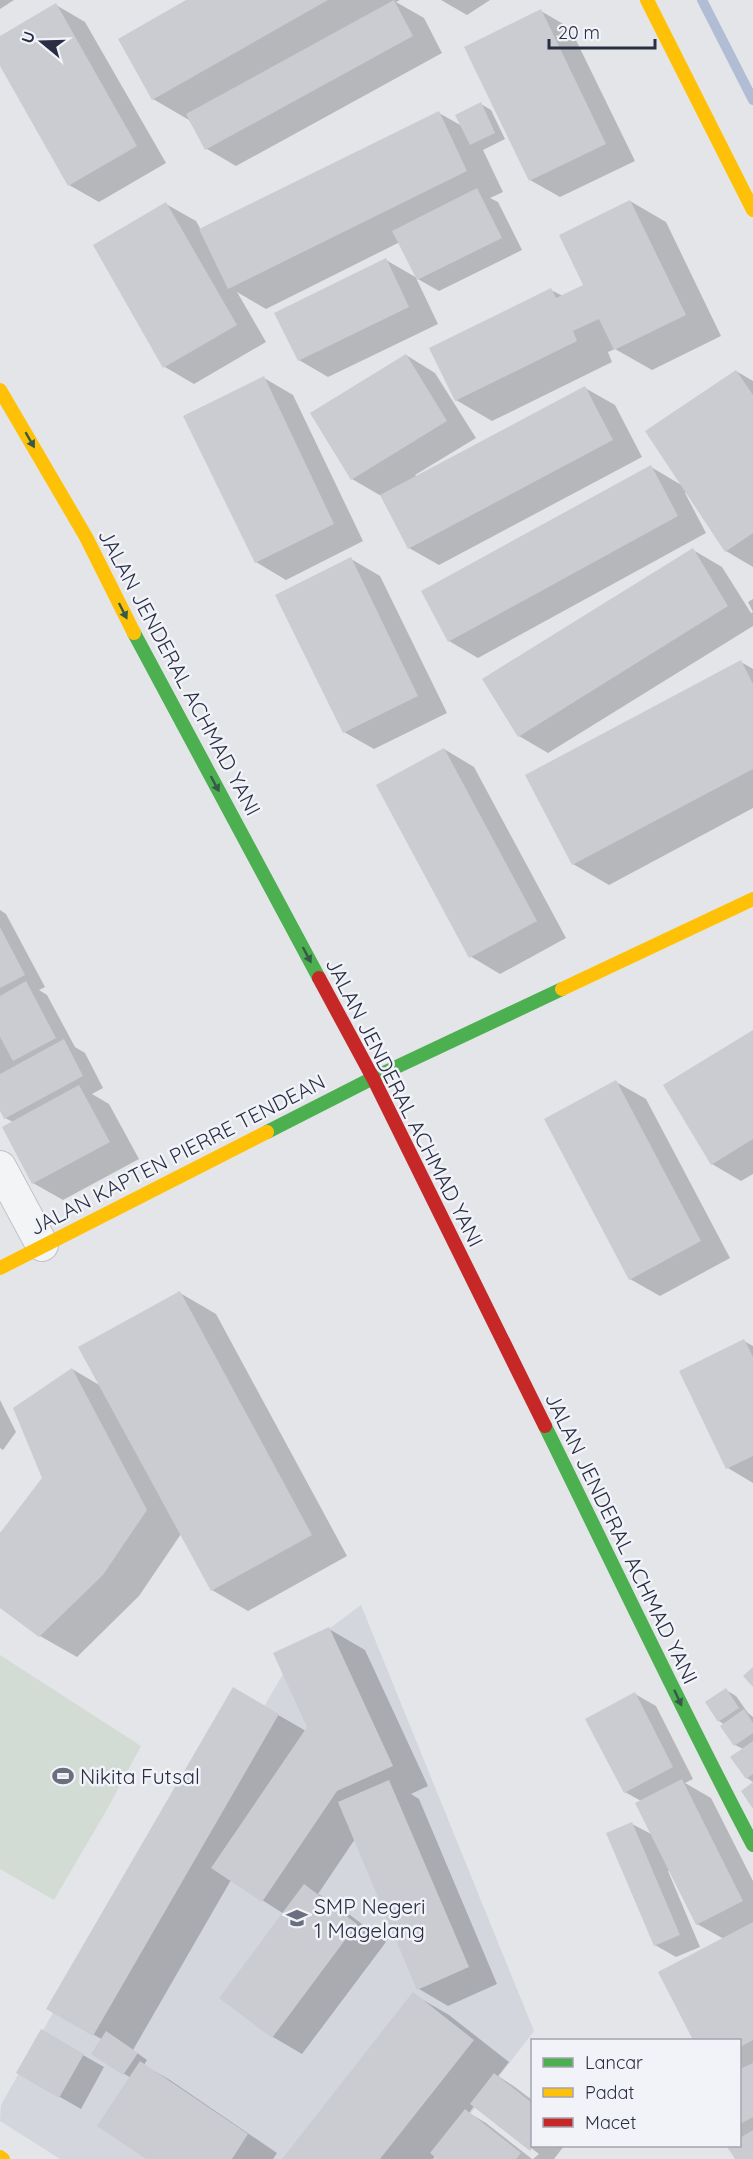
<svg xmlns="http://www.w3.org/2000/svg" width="753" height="2159" viewBox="0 0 753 2159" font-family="Quicksand,sans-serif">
	<rect width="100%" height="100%" fill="#e4e5e9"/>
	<polygon fill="#d4d6de" points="361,1605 534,2031 436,2159 60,2159 0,2121 1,2105 168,1808 197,1822 294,1655"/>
	<polygon fill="#d2dcd4" points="0,1655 141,1746 109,1806 54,1900 0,1869"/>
	<g fill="#0003">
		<polygon points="0,0 14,0 0,9"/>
		<polygon points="189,0 400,0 396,2 424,18 442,53 236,166 207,149 189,120 153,99"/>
		<polygon points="441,0 490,0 467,15"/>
		<polygon points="56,5 85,22 166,163 99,202 69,185 0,63 0,37"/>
		<polygon points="541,11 570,28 635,161 560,197 530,180"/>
		<polygon points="481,104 491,110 505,139 483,150 503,192 490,198 498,202 522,250 439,291 416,278 438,324 328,377 299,360 386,260 417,278 400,242 266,309 237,292 266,342 194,384 165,367 166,204 196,221 201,230 439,113 462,126"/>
		<polygon points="630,201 666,222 721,336 652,370 615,349 608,352 612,362 492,421 456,400 551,290 563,296 585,285"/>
		<polygon points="406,355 435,373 476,438 415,475 417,477 585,388 615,405 642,457 439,565 409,548 383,497 352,479"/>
		<polygon points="736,371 753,381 753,567 726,551 687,492 685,493 706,533 478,658 449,641 651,467 683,486"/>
		<polygon points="264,378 293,395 363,541 286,580 256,562"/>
		<polygon points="693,550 722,567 751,613 753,612 748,602 753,599 753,626 548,753 519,736"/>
		<polygon points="351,559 380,576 447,713 374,749 344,732"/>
		<polygon points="741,662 753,669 753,808 609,885 573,864"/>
		<polygon points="444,749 474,767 566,938 500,974 470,956"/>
		<polygon points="0,910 6,914 45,987 39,990 47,995 75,1047 85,1053 103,1088 92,1094 109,1104 139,1159 63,1200 33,1183 13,1122 5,1118 0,1108"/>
		<polygon points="753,1032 753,1174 741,1181 712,1164"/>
		<polygon points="616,1082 646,1099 730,1258 660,1296 630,1279"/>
		<polygon points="180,1293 216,1314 347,1556 248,1611 212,1590 181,1534 139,1596 77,1657 40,1636 0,1606 0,1532 1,1533 43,1478 72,1369 101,1386"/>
		<polygon points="744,1341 753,1346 753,1483 728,1468"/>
		<polygon points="0,1400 16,1432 3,1450 0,1448"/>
		<polygon points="329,1629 365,1650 428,1786 411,1794 419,1799 497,1984 448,2006 419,1989 355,1839 318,1894 334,1903 386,1942 302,2054 273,2037 284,1914 231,1880 133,2050 147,2060 144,2065 170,2080 277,2153 273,2159 148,2159 131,2078 93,2054 103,2040 48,2008 233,1689 306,1731"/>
		<polygon points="726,1690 736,1696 748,1713 753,1717 753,1782 747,1778 743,1749 735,1745 725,1725 719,1721"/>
		<polygon points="635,1694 656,1706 693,1779 685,1783 711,1798 753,1881 753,2159 736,2159 729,2147 740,2146 740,2040 695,2040 660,1972 724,1939 697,1924 670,1870 668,1871 700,1947 676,1957 655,1945 632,1824 653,1835 641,1801 625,1792"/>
		<polygon points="413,1994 449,2015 509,2062 498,2076 515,2087 532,2100 532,2146 564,2146 554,2159 533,2159 539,2154 475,2105 469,2113 486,2123 532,2159 440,2159 435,2156 433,2159 284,2159"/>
		<polygon points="41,2031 104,2067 81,2109 18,2073"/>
	</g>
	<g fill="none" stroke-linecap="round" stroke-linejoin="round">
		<polyline stroke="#b1bcd5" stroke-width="10" points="702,0 753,100"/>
	</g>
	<g fill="#cbccd1">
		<polygon points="186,0 328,0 152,100 118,39"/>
		<polygon points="394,0 413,36 205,150 186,114"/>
		<polygon points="56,3 137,146 68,186 0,66 0,36"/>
		<polygon points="541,9 606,144 529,181 464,47"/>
		<polygon points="481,102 495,133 470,145 455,115"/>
		<polygon points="439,111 467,171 228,289 199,229"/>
		<polygon points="477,188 502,238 417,280 392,231"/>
		<polygon points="630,200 686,315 614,350 599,319 573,331 577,341 455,401 429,348 551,288 556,298 583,285 559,235"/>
		<polygon points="166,202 237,325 163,368 93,245"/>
		<polygon points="386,258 409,307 298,361 274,313"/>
		<polygon points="406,354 447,421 351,480 310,413"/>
		<polygon points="736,370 753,395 753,533 725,552 645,431"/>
		<polygon points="264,376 334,524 255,563 183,416"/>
		<polygon points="585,386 613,440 408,549 380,495"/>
		<polygon points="651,465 678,516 448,642 421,591"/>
		<polygon points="693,548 728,606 518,737 482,679"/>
		<polygon points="351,557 418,696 343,733 275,595"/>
		<polygon points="741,660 753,684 753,769 572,865 525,775"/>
		<polygon points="444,748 537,921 469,958 376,785"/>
		<polygon points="0,927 25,975 0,988"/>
		<polygon points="26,981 56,1038 13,1061 0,1037 0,996"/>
		<polygon points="753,1030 753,1139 711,1165 663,1085"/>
		<polygon points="64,1039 83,1076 4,1119 0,1111 0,1074"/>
		<polygon points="616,1080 701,1241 629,1280 544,1119"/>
		<polygon points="79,1085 110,1142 32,1184 2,1127"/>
		<polygon points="180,1291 312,1535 211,1591 78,1347"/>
		<polygon points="744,1339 753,1357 753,1456 726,1469 679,1371"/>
		<polygon points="72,1368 147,1510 103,1575 39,1637 0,1608 0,1533 42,1478 13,1408"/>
		<polygon points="329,1627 393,1766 337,1791 262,1902 211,1868 307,1727 273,1653"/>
		<polygon points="753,1667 753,1687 743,1676"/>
		<polygon points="233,1687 279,1714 93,2036 46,2009"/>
		<polygon points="726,1688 739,1708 718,1722 705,1702"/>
		<polygon points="635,1692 673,1767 624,1793 585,1719"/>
		<polygon points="744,1709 753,1723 753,1733 734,1746 720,1726"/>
		<polygon points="753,1741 753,1774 746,1779 730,1757"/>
		<polygon points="682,1779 743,1901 696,1925 635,1803"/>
		<polygon points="389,1780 469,1967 417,1990 338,1802"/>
		<polygon points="753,1782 753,1809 741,1791"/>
		<polygon points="632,1822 680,1935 654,1946 606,1833"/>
		<polygon points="304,1884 357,1924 272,2038 219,1998"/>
		<polygon points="753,1922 753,2040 740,2047 740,2040 693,2040 658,1972"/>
		<polygon points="413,1992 474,2040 380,2159 282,2159"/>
		<polygon points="41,2029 84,2054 59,2098 16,2073"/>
		<polygon points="106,2031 138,2053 123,2075 91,2054"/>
		<polygon points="140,2061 248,2134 232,2159 146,2159 97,2126"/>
		<polygon points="753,2063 753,2117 740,2124 740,2069"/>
		<polygon points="494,2073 532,2103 532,2146 534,2146 530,2151 470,2104"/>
		<polygon points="465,2109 521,2153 516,2159 437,2159 430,2153"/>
		<polygon points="753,2130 753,2159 735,2159 727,2147 740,2146 740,2138"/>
	</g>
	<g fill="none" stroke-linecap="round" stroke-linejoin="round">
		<defs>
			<polyline id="street" points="0,1167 42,1245"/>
		</defs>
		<use href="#street" stroke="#c1c2c7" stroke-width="34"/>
		<use href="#street" stroke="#f3f4f6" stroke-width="32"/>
		<g stroke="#4caf50" stroke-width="14">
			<polyline points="134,633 319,978"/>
			<polyline points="267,1132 373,1078 562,989"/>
			<path d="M545,1426C614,1566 680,1707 753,1845"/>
		</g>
		<g stroke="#ffc107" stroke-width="14">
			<polyline points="647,0 753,210"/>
			<polyline points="0,390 86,537 134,633"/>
			<polyline points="562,989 753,899"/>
			<polyline points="0,1268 267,1132"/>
			<polyline points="0,2157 3,2159"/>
		</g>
		<polyline stroke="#c62828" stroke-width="14" points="319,978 373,1078 545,1426"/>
	</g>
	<defs><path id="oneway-solid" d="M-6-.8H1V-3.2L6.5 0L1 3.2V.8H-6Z" transform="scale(1.5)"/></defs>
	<g fill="#355b48">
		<use href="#oneway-solid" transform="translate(30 440) rotate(60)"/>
		<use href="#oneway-solid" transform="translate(123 611) rotate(63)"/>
		<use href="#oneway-solid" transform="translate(215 784) rotate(62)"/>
		<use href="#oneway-solid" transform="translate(307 955) rotate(62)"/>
		<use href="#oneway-solid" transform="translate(678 1698) rotate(65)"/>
	</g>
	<defs>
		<symbol id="stadium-bare" viewBox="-9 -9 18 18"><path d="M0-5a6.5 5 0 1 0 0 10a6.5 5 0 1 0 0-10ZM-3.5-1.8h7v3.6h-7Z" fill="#6a6e7e" stroke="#f2f3f8" stroke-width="2.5" paint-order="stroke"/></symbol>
		<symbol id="school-bare" viewBox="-9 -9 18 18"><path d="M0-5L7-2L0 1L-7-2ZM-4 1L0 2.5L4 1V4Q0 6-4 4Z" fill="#6a6e7e" stroke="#f2f3f8" stroke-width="2.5" paint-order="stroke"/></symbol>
	</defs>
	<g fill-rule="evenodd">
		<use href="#stadium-bare" x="48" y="1761" width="30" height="30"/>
		<use href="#school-bare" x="282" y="1903" width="30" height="30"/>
	</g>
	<g text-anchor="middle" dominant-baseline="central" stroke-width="5" stroke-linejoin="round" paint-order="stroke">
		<g font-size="21" fill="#292e44" stroke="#f2f3f8">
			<text transform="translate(180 672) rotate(62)">JALAN JENDERAL ACHMAD YANI</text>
			<text transform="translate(405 1102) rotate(63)">JALAN JENDERAL ACHMAD YANI</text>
			<text transform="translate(177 1154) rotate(-27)">JALAN KAPTEN PIERRE TENDEAN</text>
			<text transform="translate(622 1538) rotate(64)">JALAN JENDERAL ACHMAD YANI</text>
		</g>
		<g font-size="21" fill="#292e44" stroke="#f2f3f8" text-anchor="start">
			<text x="80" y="1776">Nikita Futsal</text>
			<text x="314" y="1906">SMP Negeri<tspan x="314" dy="24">1 Magelang</tspan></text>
		</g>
	</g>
	<rect x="531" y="2039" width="210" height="108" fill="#f2f3f8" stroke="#a2a4b0" stroke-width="1.5"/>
	<rect x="543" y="2058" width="30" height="9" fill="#4caf50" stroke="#a2a4b0" stroke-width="1.5"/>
	<text x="585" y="2069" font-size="18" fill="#292e44">Lancar</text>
	<rect x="543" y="2088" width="30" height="9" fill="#ffc107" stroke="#a2a4b0" stroke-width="1.5"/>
	<text x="585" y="2099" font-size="18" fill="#292e44">Padat</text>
	<rect x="543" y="2118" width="30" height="9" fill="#c62828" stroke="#a2a4b0" stroke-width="1.5"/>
	<text x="585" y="2129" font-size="18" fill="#292e44">Macet</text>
	<g transform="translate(42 42) rotate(289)" stroke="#f2f3f8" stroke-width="4.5" paint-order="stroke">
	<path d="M0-4.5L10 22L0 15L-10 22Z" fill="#292e44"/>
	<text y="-9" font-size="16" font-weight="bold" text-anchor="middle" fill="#292e44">U</text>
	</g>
	<path d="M549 39v9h106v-9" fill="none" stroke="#292e44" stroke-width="3"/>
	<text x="558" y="39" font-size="18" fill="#292e44" stroke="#f2f3f8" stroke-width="4.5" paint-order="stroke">20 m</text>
</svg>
